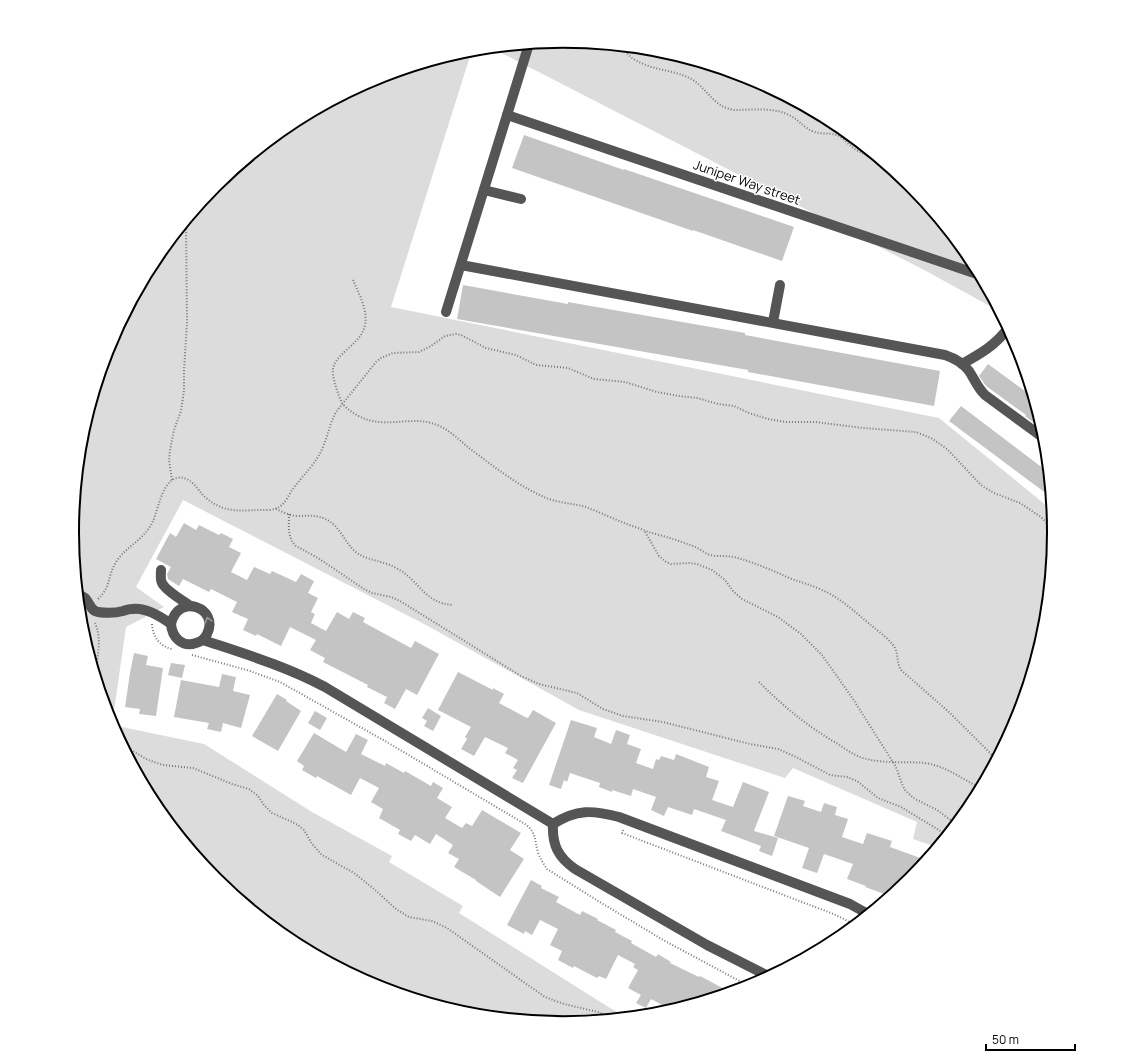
<svg xmlns="http://www.w3.org/2000/svg" width="1126" height="1064" viewBox="0 0 1126 1064" font-family="Manrope,sans-serif">
	<rect width="100%" height="100%" fill="#fff"/>
	<g fill="#dcdcdc">
		<polygon points="563,41 659,50 751,78 836,124 910,185 971,259 999,311 926,271 492,48"/>
		<polygon points="467,50 472,50 391,307 939,418 1052,510 1054,532 1045,628 1017,720 971,805 936,847 913,839 917,822 793,768 785,778 579,710 426,625 183,500 136,587 164,607 126,627 112,725 204,744 312,812 392,856 389,862 463,906 459,913 610,1008 627,1017 563,1023 467,1014 375,986 290,940 216,879 155,805 109,720 81,628 72,532 81,436 109,344 155,259 216,185 290,124 375,78"/>
	</g>
	<g fill="#c4c4c4">
		<polygon points="524,135 624,170 624,169 794,227 782,261 693,230 693,231 512,168"/>
		<polygon points="463,285 568,304 568,302 745,333 745,335 940,371 934,406 748,372 748,370 457,319"/>
		<polygon points="988,364 1033,397 1042,429 1025,416 1026,415 986,386 979,376"/>
		<polygon points="961,406 1048,472 1051,497 949,421"/>
		<polygon points="184,523 196,530 199,525 219,535 221,533 233,539 229,547 241,553 231,572 247,580 254,567 270,574 272,571 296,582 301,574 314,581 308,593 318,598 311,612 315,614 311,623 326,631 337,612 349,619 353,612 365,618 363,622 411,648 415,641 439,654 417,695 406,689 395,709 384,703 387,697 367,687 368,685 323,662 325,658 310,650 316,640 290,627 281,646 257,634 256,636 243,630 248,619 232,612 237,602 211,589 209,592 183,579 179,586 168,579 167,574 171,567 156,559 170,533 176,537"/>
		<polygon points="134,653 148,656 146,665 163,668 156,716 139,714 140,709 125,707 130,673"/>
		<polygon points="171,663 185,665 182,678 168,675"/>
		<polygon points="458,672 493,690 493,688 504,694 499,703 525,717 528,718 533,710 556,723 523,783 512,778 517,770 513,768 518,760 505,753 508,748 485,737 474,756 461,749 467,739 465,737 471,727 438,710"/>
		<polygon points="222,674 236,677 233,691 250,695 241,728 223,723 221,732 207,729 209,723 174,717 181,680 219,687"/>
		<polygon points="277,694 287,700 286,701 301,711 278,751 252,736"/>
		<polygon points="428,708 441,716 433,731 424,726 427,721 422,718"/>
		<polygon points="315,711 327,718 320,730 308,723"/>
		<polygon points="571,720 597,728 594,737 611,744 616,730 630,735 627,744 641,749 636,763 653,769 656,759 659,760 661,756 674,760 676,754 709,767 706,777 719,781 712,800 733,807 743,782 769,792 754,831 778,838 772,856 759,851 761,846 721,831 726,820 694,809 692,815 668,807 664,816 651,810 656,797 633,789 631,796 612,790 612,792 599,787 600,783 570,773 567,782 564,780 561,789 549,785"/>
		<polygon points="314,733 346,752 356,734 368,740 361,754 385,766 386,763 404,773 405,771 431,786 433,782 443,788 437,798 452,807 445,818 462,828 466,823 472,826 482,810 521,833 510,850 524,859 500,897 476,881 476,880 454,867 459,859 448,853 453,845 436,834 430,844 415,835 411,841 398,834 400,830 379,818 383,809 371,802 379,788 360,778 351,795 317,776 316,778 302,770 304,766 297,761"/>
		<polygon points="788,796 805,801 803,806 821,812 824,803 837,807 835,815 848,819 842,837 863,844 867,833 892,841 890,847 926,860 910,879 890,896 865,887 866,886 847,879 853,864 824,854 817,873 802,868 809,848 774,836"/>
		<polygon points="531,880 542,886 541,888 559,897 556,902 580,915 582,911 598,919 597,920 616,930 615,932 632,941 631,943 656,957 658,954 671,962 670,963 699,977 700,976 730,992 671,1010 651,999 646,1008 636,1003 641,995 628,988 638,970 633,967 635,964 618,955 606,979 599,976 597,978 574,966 573,968 558,960 562,951 550,945 558,929 540,920 532,935 525,931 524,934 507,925"/>
	</g>
	<g fill="none" stroke-linecap="round" stroke-linejoin="round">
		<g stroke="#777" stroke-width="2" stroke-dasharray="1 2" stroke-linecap="butt">
			<polyline points="555,42 585,47 605,45"/>
			<path d="M618,46C624,49 627,54 632,58C636,61 641,63 646,65C661,71 678,71 693,80C708,90 714,107 734,110C752,110 773,107 789,115C798,119 803,127 812,131C821,135 830,132 839,136C845,140 850,146 856,150C864,154 873,158 881,161"/>
			<path d="M353,280C359,294 368,310 365,325C361,345 336,352 333,369C332,374 334,379 335,384C337,390 339,397 342,403C346,408 351,412 357,415C384,431 411,414 437,425C450,430 459,440 469,448C493,466 517,485 544,497C557,503 572,503 586,507C604,514 622,523 641,529C647,532 653,533 659,535C671,538 682,542 693,546C699,548 704,553 710,555C719,557 729,555 738,558C755,563 772,570 789,578C800,582 811,585 822,590C841,598 856,613 872,626C879,632 888,638 893,645C899,652 896,662 901,670L950,713L996,759"/>
			<polyline points="172,480 169,460 170,450 174,430 181,411 184,391 184,371 187,322 186,221"/>
			<path d="M276,509C282,512 289,515 296,516C308,516 318,514 329,521C341,528 345,544 357,553C369,561 384,561 396,568C420,580 423,603 453,605"/>
			<path d="M289,514C289,525 287,538 296,546L318,558L364,589L372,593L391,597L400,601L521,676L539,684L577,693L603,709L623,716L663,722L750,744L778,749L796,757L830,775L847,777L857,781L878,798L901,807L947,835"/>
			<polyline points="645,532 659,556 666,562 671,564 689,563 697,564 712,570 725,580 733,591 742,599 778,617 801,634 822,655 853,699 896,767 902,784 905,790 910,795 915,799 937,810 956,824"/>
			<path d="M98,599C111,587 107,578 115,564C124,547 144,541 153,521C159,508 163,473 184,478C194,481 199,492 206,498C228,516 245,509 270,510C275,509 278,508 282,505C286,501 289,495 292,490C303,475 316,464 323,447C328,435 330,423 336,412L376,362L381,358L393,353L419,352L431,346L445,336L456,334L461,335L486,348L516,355L536,365L568,368L594,379L625,382L657,392L679,396L697,398L718,404L734,406L749,413L768,419L786,422H815L863,428L916,432L931,438L947,449L981,485L994,493L1020,503L1041,517L1054,530"/>
			<path d="M152,624C153,638 160,646 172,649"/>
			<path d="M192,655L247,670L280,682L385,741L525,824C537,833 534,840 538,852C540,859 544,864 547,869L603,904L665,941L749,986"/>
			<path d="M95,671C98,655 102,639 95,623"/>
			<path d="M759,682C783,706 808,727 838,744C847,750 856,757 867,759C886,764 906,761 925,763C946,766 962,779 980,788"/>
			<polyline points="123,745 146,759 154,762 163,765 193,768 232,784 249,789 258,796 264,805 272,813 283,818 290,821 298,825 304,830 312,844 322,855 354,873 374,889 396,909 409,917 432,921 447,928 545,997 564,1004 598,1012 612,1018"/>
			<path d="M623,830L622,833L815,907C829,912 842,917 854,925"/>
		</g>
		<g stroke="#555" stroke-width="10">
			<polyline points="507,115 980,275"/>
			<polyline points="484,190 521,199"/>
			<path d="M461,265L945,355C954,358 963,363 969,371C975,380 977,387 985,395L1045,439"/>
			<polyline points="446,312 529,44"/>
			<polyline points="773,322 780,285"/>
			<path d="M962,364C980,354 996,345 1008,328"/>
			<path d="M161,570C161,575 160,579 162,583C166,591 182,600 189,605"/>
			<path d="M78,594C81,596 84,597 86,599C90,604 91,611 98,612C105,613 116,613 123,611C126,610 128,609 132,609C145,607 160,616 171,624C172,637 182,648 196,643C201,642 205,638 207,634C220,608 178,592 171,624"/>
			<path d="M203,640C245,654 285,666 325,687L553,824"/>
			<path d="M553,824C577,809 592,810 619,817L850,904L868,914"/>
			<path d="M553,824C552,845 558,857 575,869L707,945L768,976"/>
		</g>
	</g>
	<defs><path id="oneway-chevron" d="M-2-3.5L2.5 0L-2 3.5" fill="none" stroke-width="1.6" stroke-linecap="round" stroke-linejoin="round"/></defs>
	<use stroke="#999" href="#oneway-chevron" transform="translate(208 620) rotate(-106)"/>
	<g text-anchor="middle" dominant-baseline="central" stroke-width="3" stroke-linejoin="round" paint-order="stroke">
		<g font-size="13" fill="#000" stroke="#fff">
			<text transform="translate(747 182) rotate(19)">Juniper Way street</text>
		</g>
	</g>
	<path d="M0 0H1126V1064H0ZM79 532a484 484 0 1 1 968 0a484 484 0 1 1-968 0Z" fill="#fff" fill-rule="evenodd"/>
	<path fill="none" stroke="#000" stroke-width="2" d="M79 532a484 484 0 1 1 968 0a484 484 0 1 1-968 0Z"/>
	<path d="M986 1044v6h89v-6" fill="none" stroke="#000000" stroke-width="2"/>
	<text x="992" y="1044" font-size="12" fill="#000000" stroke="#ffffff" stroke-width="3" paint-order="stroke">50 m</text>
</svg>
